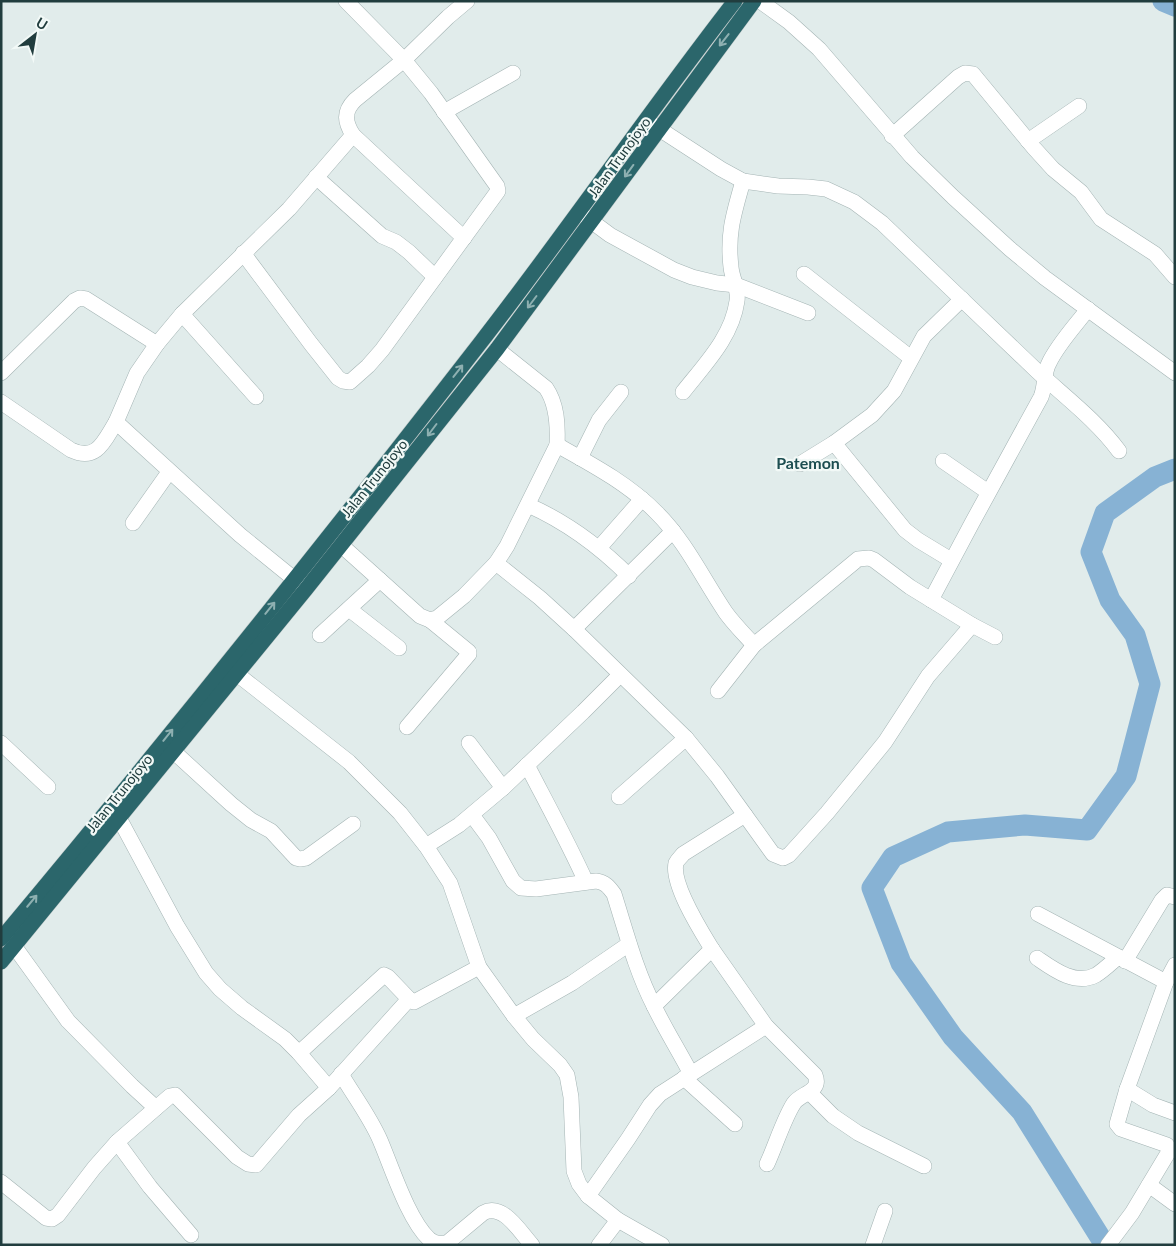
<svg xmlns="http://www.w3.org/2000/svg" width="1176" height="1246" viewBox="0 0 1176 1246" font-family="Lato,sans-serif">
	<rect width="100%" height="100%" fill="#e1eceb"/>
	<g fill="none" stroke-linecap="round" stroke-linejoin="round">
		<g stroke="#87b2d4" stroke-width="21">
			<polyline points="1163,1 1175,6"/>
			<polyline points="1105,1245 1022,1112 953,1037 901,963 872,888 893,857 948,832 1025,825 1087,830 1126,776 1150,684 1135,635 1110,600 1091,552 1105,513 1155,477 1175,469"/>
		</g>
		<defs>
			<g id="minor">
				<polyline points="760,1 789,22 819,49 912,157 953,197 1010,249 1045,278 1175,373"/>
				<polyline points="444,112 513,73"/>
				<path d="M647,121L721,169L743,181L778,186L808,187L826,189L854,202L882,223C934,272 985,322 1037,371C1065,397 1096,420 1119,451"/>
				<polyline points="892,136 958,77 965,73 973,74 1034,148 1053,169 1081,192 1101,219 1155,254 1175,277"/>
				<polyline points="1028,141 1079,106"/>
				<polyline points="316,177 382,236 396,242 409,252 435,277"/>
				<polyline points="579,212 610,235 674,270 692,277 717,283 736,285 808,313"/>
				<path d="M464,238L353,135C345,122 343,112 355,100L404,60L448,17L467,1"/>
				<polyline points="243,253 311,344 338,378 343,381 350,382 368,366 382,350 498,191 497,186 431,93 404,60 346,1"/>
				<polyline points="804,274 911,358"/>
				<polyline points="182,314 256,397"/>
				<polyline points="1,373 74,301 80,298 86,299 157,344"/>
				<path d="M683,392C705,364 732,337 737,301C739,289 732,279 731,267C727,233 734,213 743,181"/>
				<path d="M1,402L71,450C97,462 104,441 116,422"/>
				<polyline points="834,443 905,530 918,540 951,560"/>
				<path d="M557,445C591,464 629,484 657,513C686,542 703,579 726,613C734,624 744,634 754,645"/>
				<polyline points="580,458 599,420 621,392"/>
				<polyline points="943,461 988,492"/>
				<polyline points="800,464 834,443 872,415 894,391 924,336 962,299"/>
				<path d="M528,505C566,522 599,546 629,576"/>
				<polyline points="133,523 169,472"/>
				<path d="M341,545L420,616L430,620L437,618L464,596L496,563L507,546L557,445C558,425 557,404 546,388L497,349"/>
				<polyline points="599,548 642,499"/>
				<polyline points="496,563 540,598 574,629 686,738 717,776 745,815"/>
				<polyline points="304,587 240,535 116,422 137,373 157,344 182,314 289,209 353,135"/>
				<path d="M931,600L972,523L1041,397C1046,385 1043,374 1049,363C1058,344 1075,326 1088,309"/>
				<polyline points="349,609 399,648"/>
				<polyline points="574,629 673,531"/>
				<polyline points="320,635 380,580"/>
				<polyline points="237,674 349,762 400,813 426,846 450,883 479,967 514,1016 533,1039 560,1065 567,1075 571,1097 574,1171 579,1184 588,1196 618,1220 662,1245"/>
				<polyline points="718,691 754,645 858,559 869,558 874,560 910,587 972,625 995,637"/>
				<polyline points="407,727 469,654 469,652 430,620"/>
				<polyline points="1,743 48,787"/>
				<polyline points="469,743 503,788"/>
				<polyline points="173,751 231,804 251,820 271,831 296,858 300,859 306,858 353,824"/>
				<path d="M527,765C547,804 568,842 586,882"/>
				<polyline points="619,797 686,738"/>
				<path d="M472,815L489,838L513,881L521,888L536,889L596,881C605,882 609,887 614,894C626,932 636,971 654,1006C665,1029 679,1051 691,1074L660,1094L650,1105L628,1139L588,1196"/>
				<polyline points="119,818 177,926 206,973 220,989 242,1008 285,1039 299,1053 329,1088"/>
				<polyline points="426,846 459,825 503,788 583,712 620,675"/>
				<polyline points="1038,914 1166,982"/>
				<polyline points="14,946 68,1021 132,1086 156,1108 117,1142"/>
				<path d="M712,949C701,931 671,884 676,863C678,859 681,857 683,854L745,815L773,854L783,858L789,855L827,813L885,742L928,676L972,625"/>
				<path d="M1037,958C1053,969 1075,986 1096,975C1104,970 1111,963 1118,957"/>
				<polyline points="1125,961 1162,900 1167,895 1175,897"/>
				<path d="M654,1006L712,949L766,1026L815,1075C822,1092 801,1093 794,1103C784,1118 775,1147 767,1164"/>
				<polyline points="514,1016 572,983 629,944"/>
				<polyline points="299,1053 384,975 388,977 409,999 414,1002 479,967"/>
				<path d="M341,1074C354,1096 370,1117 380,1140C392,1168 408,1219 429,1239C435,1244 440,1244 447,1243L483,1213C503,1202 520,1232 532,1245"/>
				<polyline points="691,1074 766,1026"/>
				<polyline points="684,1078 735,1124"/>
				<polyline points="1127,1089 1153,1105 1175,1113"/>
				<polyline points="810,1093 833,1116 858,1133 924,1166"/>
				<polyline points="156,1108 170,1096 175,1095 237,1157 248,1164 256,1165 299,1115 329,1088 409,999"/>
				<polyline points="1,1182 46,1218 52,1219 58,1215 94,1168 117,1142 150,1187 191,1235"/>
				<polyline points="1149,1185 1175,1204"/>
				<polyline points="599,1245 618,1220"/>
				<polyline points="873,1245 885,1211"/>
				<polyline points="1108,1245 1132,1213 1168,1153 1169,1149 1167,1145 1121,1129 1117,1124 1127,1089 1166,982 1175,965"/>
			</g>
			<g id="highway">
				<path d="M1,939C165,743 325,543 481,342C568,230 648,113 735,1"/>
				<polyline points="1,962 306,589 497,349 754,1"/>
			</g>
		</defs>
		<use href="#minor" stroke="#a4b4b4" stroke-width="16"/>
		<use href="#highway" stroke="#c1c9c9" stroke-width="16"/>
		<use href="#minor" stroke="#fff" stroke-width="15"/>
		<use href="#highway" stroke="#2b666b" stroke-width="15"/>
	</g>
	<defs><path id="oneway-shaft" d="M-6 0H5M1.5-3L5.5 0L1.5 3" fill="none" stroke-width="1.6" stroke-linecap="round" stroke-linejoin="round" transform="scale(1.25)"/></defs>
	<g stroke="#8eb0b1">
		<use href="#oneway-shaft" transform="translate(724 40) rotate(128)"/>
		<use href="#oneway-shaft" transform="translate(629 171) rotate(126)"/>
		<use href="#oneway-shaft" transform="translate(532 302) rotate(127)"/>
		<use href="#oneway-shaft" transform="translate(458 371) rotate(-52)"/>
		<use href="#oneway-shaft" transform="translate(432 430) rotate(127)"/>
		<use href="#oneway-shaft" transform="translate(270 608) rotate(-51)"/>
		<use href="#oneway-shaft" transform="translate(168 735) rotate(-51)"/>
		<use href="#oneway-shaft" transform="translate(32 901) rotate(-50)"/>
	</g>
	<g text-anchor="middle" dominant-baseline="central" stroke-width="4.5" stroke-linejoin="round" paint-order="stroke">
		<g font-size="14" fill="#213d3e" stroke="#f2f9f7">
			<text transform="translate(619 157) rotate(-54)">Jalan Trunojoyo</text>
			<text transform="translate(374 478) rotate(-51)">Jalan Trunojoyo</text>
			<text transform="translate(119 793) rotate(-51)">Jalan Trunojoyo</text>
		</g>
		<g font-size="16" font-weight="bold" fill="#1c4e51" stroke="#f2f9f7">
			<text x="808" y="462">Patemon</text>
		</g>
	</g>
	<rect width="1176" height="1246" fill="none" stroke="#213d3e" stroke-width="5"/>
	<g transform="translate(35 35) rotate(31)" stroke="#f2f9f7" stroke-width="4" paint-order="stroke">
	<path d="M0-4L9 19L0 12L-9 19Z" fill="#213d3e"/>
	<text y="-8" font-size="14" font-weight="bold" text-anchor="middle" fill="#213d3e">U</text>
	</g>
</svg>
